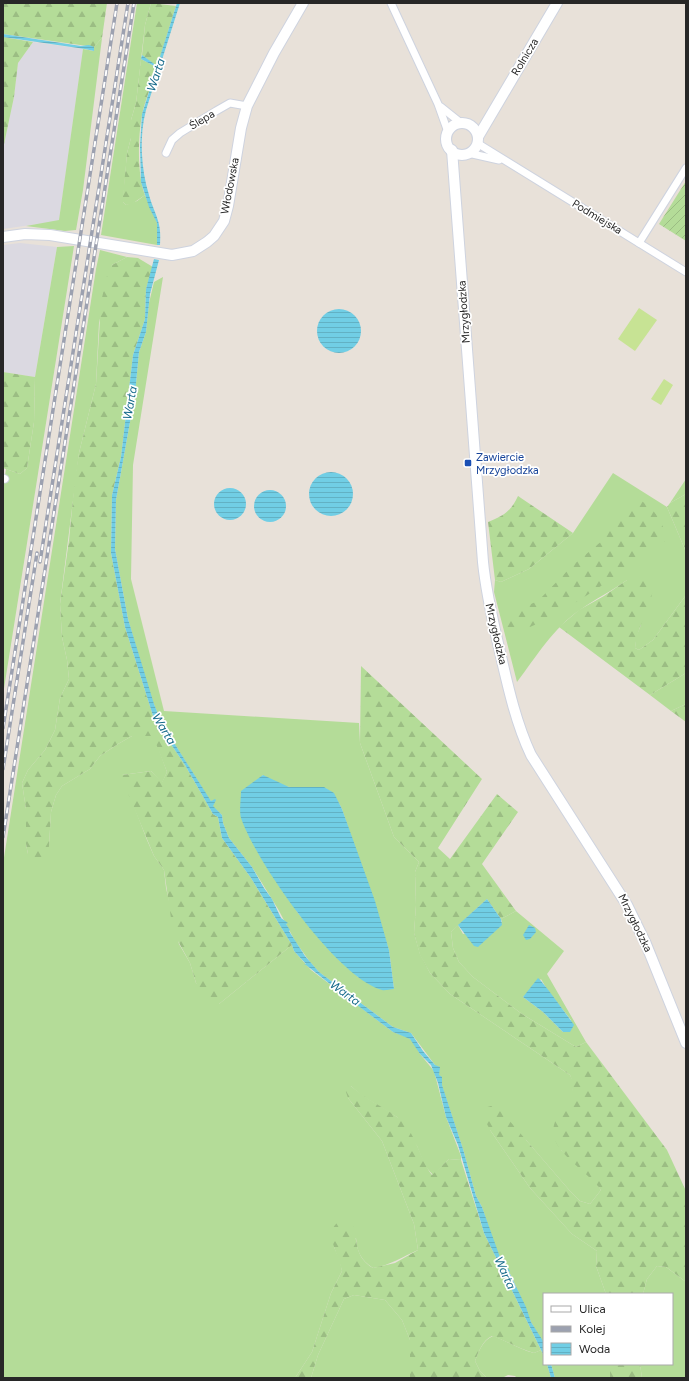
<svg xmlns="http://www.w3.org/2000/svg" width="689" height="1381" viewBox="0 0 689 1381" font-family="Figtree,sans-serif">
	<defs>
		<pattern id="forest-firs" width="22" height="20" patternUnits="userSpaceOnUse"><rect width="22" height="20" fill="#b4dc98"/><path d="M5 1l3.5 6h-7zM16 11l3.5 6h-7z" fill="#9bbd83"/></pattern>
		<pattern id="garden-furrows" width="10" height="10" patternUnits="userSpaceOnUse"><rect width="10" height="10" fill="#b4dc98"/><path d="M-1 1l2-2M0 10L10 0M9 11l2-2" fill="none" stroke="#9bbd83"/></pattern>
		<pattern id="water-rules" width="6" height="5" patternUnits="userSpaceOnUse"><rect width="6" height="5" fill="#71cee5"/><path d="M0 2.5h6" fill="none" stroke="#62b1c4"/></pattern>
	</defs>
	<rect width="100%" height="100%" fill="#e8e1d9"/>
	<g fill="#dbd9e1">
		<polygon points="33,42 83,49 59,221 3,229 3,149 14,97 18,63"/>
		<polygon points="20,243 57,247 35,377 3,372 3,245"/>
	</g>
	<g fill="#b4dc98" fill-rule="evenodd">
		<polygon points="137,3 151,3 145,25 136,103 131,120 131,138 127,153 123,202 126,205 137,201 145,195 157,223 157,245 101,235"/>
		<polygon points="102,38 83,190 76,230 65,231 26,226 59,220 83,49 94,51 94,47"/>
		<polygon points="74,246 3,695 3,489 6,469 20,474 27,468 34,422 35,377 57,247"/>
		<path d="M100,250L127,257L112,265L99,323L96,384L79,453L60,604L62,637L67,660L69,679L60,698L55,730L45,750L28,770L22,783L26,809V844L28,854L49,846L51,812L56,795L62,786L90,769L100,756L118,744L132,736H154L167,772L162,783L151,771L122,775L147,840L154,856L164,870L166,888L179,944L190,963L196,983L219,1004L292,945L294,951L311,970L393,1032L407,1037L413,1041L420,1054L434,1071L446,1117L461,1156V1160L449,1159L433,1175L425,1166L417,1146L397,1117L361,1095L351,1086L348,1098L382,1141L414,1224L418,1250C402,1257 391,1265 373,1268C361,1260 357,1252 356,1238L334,1247L340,1261L342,1271L331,1293L312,1352L295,1378H3V864L96,269Z"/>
		<path d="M163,277L133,465L131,579L164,711L359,723L360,743L394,837L419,862L415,872L416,905L414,933L420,954L430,973L450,994L570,1075L574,1083L561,1150L594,1180L601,1190L590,1204L580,1201L570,1191L526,1140L490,1130L530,1188L572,1234L597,1251L596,1266L606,1294H544V1345L531,1322L512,1277L497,1252L482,1207L476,1196L463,1149L435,1065L411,1033L393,1027L319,972L310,962L295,941L278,909L252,867L229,838L223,823L222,815L212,806L215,800L211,801L208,797L162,724L149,692L128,619L115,549L116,500L135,394L139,352L146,332L149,303L154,282ZM262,775C271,779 282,787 291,787C320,790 327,778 342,809L389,950L394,989L358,977L329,949L297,912Z"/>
		<path d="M613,473L667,507L686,552V595L653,640L639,650L635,648L636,637L641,625L627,580C612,591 595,599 580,610C554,627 536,657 517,682L494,592L495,580L501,582L529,569L573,533Z"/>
		<polygon points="686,479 686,494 670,503"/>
		<polygon points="686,673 686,704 671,711 650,695"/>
		<path d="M516,911L564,951L547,974L586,1042L576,1047L522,1014L473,977L459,962L453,948L451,932L458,925L463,934L502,922L501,919ZM541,979L548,991L571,1020L563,1032L543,1012L523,997Z"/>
		<polygon points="657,1266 666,1267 686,1282 686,1378 642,1378 640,1364 672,1364 672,1294 643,1294 647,1279"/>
		<polygon points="354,1295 385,1300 402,1320 410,1340 410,1378 311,1378 318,1355 344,1299"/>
		<path d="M493,1336C507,1341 519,1349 534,1353L541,1350L544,1356V1364H547L551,1378H517L515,1376L508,1375L502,1378H487L480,1371L475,1361C479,1351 482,1341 493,1336Z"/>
		<polygon points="551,1364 610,1364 610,1378 555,1378"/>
	</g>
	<g fill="url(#forest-firs)">
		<polygon points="3,3 107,3 102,38 94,47 3,34"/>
		<polygon points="151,3 176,6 157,67 142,55 145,25"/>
		<polygon points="3,37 33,42 18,63 14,97 3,149"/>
		<path d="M141,59L154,66L156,70C152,85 145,100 142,115C138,137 137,174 145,195L132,204L126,205L123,202V196L127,153L131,138V120L136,103Z"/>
		<polygon points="127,257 138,258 153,267 146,289 145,319 133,355 121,457 112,495 111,553 125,627 154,719 185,765 213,814 218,817 222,838 251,878 292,945 219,1004 212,1006 206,999 196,983 190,963 173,932 164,870 154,856 122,779 122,775 151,771 162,782 167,772 153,736 132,736 118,744 100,756 90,769 62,786 56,795 51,812 49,846 46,860 40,864 35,862 28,854 26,844 26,809 22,783 28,770 45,750 55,730 60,698 69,679 67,660 62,637 60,604 69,540 75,478 79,453 96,384 101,302 107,276 112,265"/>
		<polygon points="3,372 35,377 34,422 27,468 20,474 3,468"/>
		<polygon points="686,494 686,552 667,507 670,503"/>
		<path d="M518,496L573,533L529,569L501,582L495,580L488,522C504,516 511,511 518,496Z"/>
		<path d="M640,500C655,510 665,522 665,541L651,553C608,580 557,620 509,635L505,628L507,614L538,601L572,566L603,540L614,521Z"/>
		<path d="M640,576L647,579L653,590C649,610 637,627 635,648L639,650L653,640L686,595V673L650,695L559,627L579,610L604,596L627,580Z"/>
		<path d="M361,666L482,779L438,848L450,859L497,794L518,812L482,864L516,911L501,919L487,899L451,932L453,948L459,962L473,977L522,1014L576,1047L586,1042L667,1150L686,1191V1282L666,1267L657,1266L647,1279L643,1294H606L596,1266L597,1251L572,1234L530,1188L490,1130L482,1114L484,1108L491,1106L502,1112L570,1191L580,1201L590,1204L601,1190C589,1173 559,1156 554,1137C548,1112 582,1101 570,1075L450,994L430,973L420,955L414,933L416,905L415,872L419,862L394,837L360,743Z"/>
		<polygon points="686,704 686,722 671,711"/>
		<path d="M351,1086C365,1099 382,1106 397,1117C416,1131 419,1158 432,1175L449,1159L461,1160L484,1233L541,1350L534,1353C519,1349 507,1341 492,1336C482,1341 479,1351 475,1361L480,1371L487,1378H410V1340L402,1320L385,1300L354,1295L344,1299L318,1355L311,1378H295L312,1352L331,1293L342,1271C339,1254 319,1227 345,1219L353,1225C358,1244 355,1257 373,1268L395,1263L418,1250L414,1224L382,1141L348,1098L345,1089Z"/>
		<polygon points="610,1364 640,1364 642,1378 610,1378"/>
	</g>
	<polygon fill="url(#garden-furrows)" points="686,181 686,241 659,224"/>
	<g fill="#c7e394">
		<polygon points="639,308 657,320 635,351 618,339"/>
		<polygon points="664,379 673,385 661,405 651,399"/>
	</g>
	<g fill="url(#water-rules)">
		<path d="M177,3H180L146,110C139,136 141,169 149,195C155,216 162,221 160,245H157V223L149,207L141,182L140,146L142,114L156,70L154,66L141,59L142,55L157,66Z"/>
		<polygon points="3,34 81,46 89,45 94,47 94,51 85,49 3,37"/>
		<polygon points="154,259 159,260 150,294 146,332 139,352 135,394 116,500 115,549 128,619 154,704 162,724 211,801 215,799 216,800 213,806 222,815 223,823 229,838 252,867 264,888 272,899 281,918 288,923 286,924 290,930 289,931 305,956 319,972 393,1027 411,1033 423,1051 435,1065 440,1067 439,1075 442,1077 442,1085 463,1149 476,1196 482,1207 501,1260 510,1271 509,1272 526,1307 531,1322 543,1341 544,1356 484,1233 458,1145 446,1117 438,1083 431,1065 420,1054 410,1039 393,1032 345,996 337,992 335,988 306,965 304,965 306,964 294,951 292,945 251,878 222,838 218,817 213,814 185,765 154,719 125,627 111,553 112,495 121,457 133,355 145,319 146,289"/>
		<circle cx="339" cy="331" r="22"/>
		<circle cx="331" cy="494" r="22"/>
		<circle cx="230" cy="504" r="16"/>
		<circle cx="270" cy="506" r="16"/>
		<path d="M263,775L289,787H324L334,793L342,809L375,901L389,950L394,989C390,989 385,991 382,990C337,978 256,862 241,818C239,810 241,799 241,791Z"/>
		<polygon points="487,899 501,919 502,925 478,947 474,946 458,925"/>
		<polygon points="529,925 535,928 536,932 530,939 526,940 523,935"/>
		<path d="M538,978C541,979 570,1019 574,1025L570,1032H563L543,1012L523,997Z"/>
		<polygon points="547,1364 551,1364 555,1378 551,1378"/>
	</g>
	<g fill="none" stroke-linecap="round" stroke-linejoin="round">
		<defs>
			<g id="street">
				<polyline points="391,3 438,104 448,132"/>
				<polyline points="441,107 461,123"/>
				<polyline points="477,143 686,272"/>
				<polyline points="166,153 172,140 180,133 216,111 230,103 247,106"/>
				<polyline points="468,153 499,160"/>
				<polyline points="639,243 686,168"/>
				<polyline points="3,478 5,479"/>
			</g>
			<g id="secondary">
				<circle cx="462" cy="139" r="16"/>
				<polyline points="478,137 557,3"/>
				<path d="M452,150L483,562C486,593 493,622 500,652C508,687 516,723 531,755L627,905L646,944L686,1043"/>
				<polyline points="3,237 25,234 50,235 172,255 193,251 207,242 214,236 224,221 228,206 241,128 247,106 274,53 303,3"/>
			</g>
		</defs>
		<use href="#street" stroke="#ced3df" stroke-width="9"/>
		<use href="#secondary" stroke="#ced3df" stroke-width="12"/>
		<use href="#street" stroke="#fff" stroke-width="7"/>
		<use href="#secondary" stroke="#fff" stroke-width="10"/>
		<defs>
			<g id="rail">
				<polyline points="40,562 128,3"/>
				<polyline points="3,728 117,3"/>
				<polyline points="3,769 37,553"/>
				<polyline points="3,837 134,3"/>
			</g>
		</defs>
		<use href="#rail" stroke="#9ca1b0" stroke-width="3.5"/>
		<use href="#rail" stroke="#fff" stroke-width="2" stroke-dasharray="6" stroke-linecap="butt"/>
	</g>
	<rect fill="#1a4fb4" stroke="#fff" stroke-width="1.5" x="464" y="459" width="8" height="8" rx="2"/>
	<g text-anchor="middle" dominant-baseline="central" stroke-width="3.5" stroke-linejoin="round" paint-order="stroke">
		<g font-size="11" fill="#272727" stroke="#fff">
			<text transform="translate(525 57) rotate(-59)">Rolnicza</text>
			<text transform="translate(202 120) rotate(-31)">Ślepa</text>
			<text transform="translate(230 186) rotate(-79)">Włodowska</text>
			<text transform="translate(597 217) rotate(31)">Podmiejska</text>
			<text transform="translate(464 312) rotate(-94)">Mrzygłodzka</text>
			<text transform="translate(496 634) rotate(77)">Mrzygłodzka</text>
			<text transform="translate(635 923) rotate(64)">Mrzygłodzka</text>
		</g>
		<g font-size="11" fill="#164399" stroke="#fff" text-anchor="start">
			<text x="476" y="457">Zawiercie<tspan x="476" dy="13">Mrzygłodzka</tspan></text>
		</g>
		<g font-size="12" font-style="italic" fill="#166b8b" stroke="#fff">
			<text transform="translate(156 75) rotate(-72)">Warta</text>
			<text transform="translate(130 403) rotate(-80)">Warta</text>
			<text transform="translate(164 729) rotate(59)">Warta</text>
			<text transform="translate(345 993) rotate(36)">Warta</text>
			<text transform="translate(505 1273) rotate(65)">Warta</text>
		</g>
	</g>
	<rect width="689" height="1381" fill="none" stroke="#272727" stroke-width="8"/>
	<rect x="543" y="1293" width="130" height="72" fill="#ffffff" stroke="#a9a9a9"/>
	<rect x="551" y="1306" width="20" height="6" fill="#ffffff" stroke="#a9a9a9"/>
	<text x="579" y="1313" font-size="12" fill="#272727">Ulica</text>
	<rect x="551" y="1326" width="20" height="6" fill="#9ca1b0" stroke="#a9a9a9"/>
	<text x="579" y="1333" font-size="12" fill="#272727">Kolej</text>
	<rect x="551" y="1343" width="20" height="12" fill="url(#water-rules)" stroke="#a9a9a9"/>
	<text x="579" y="1353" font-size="12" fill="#272727">Woda</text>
</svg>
